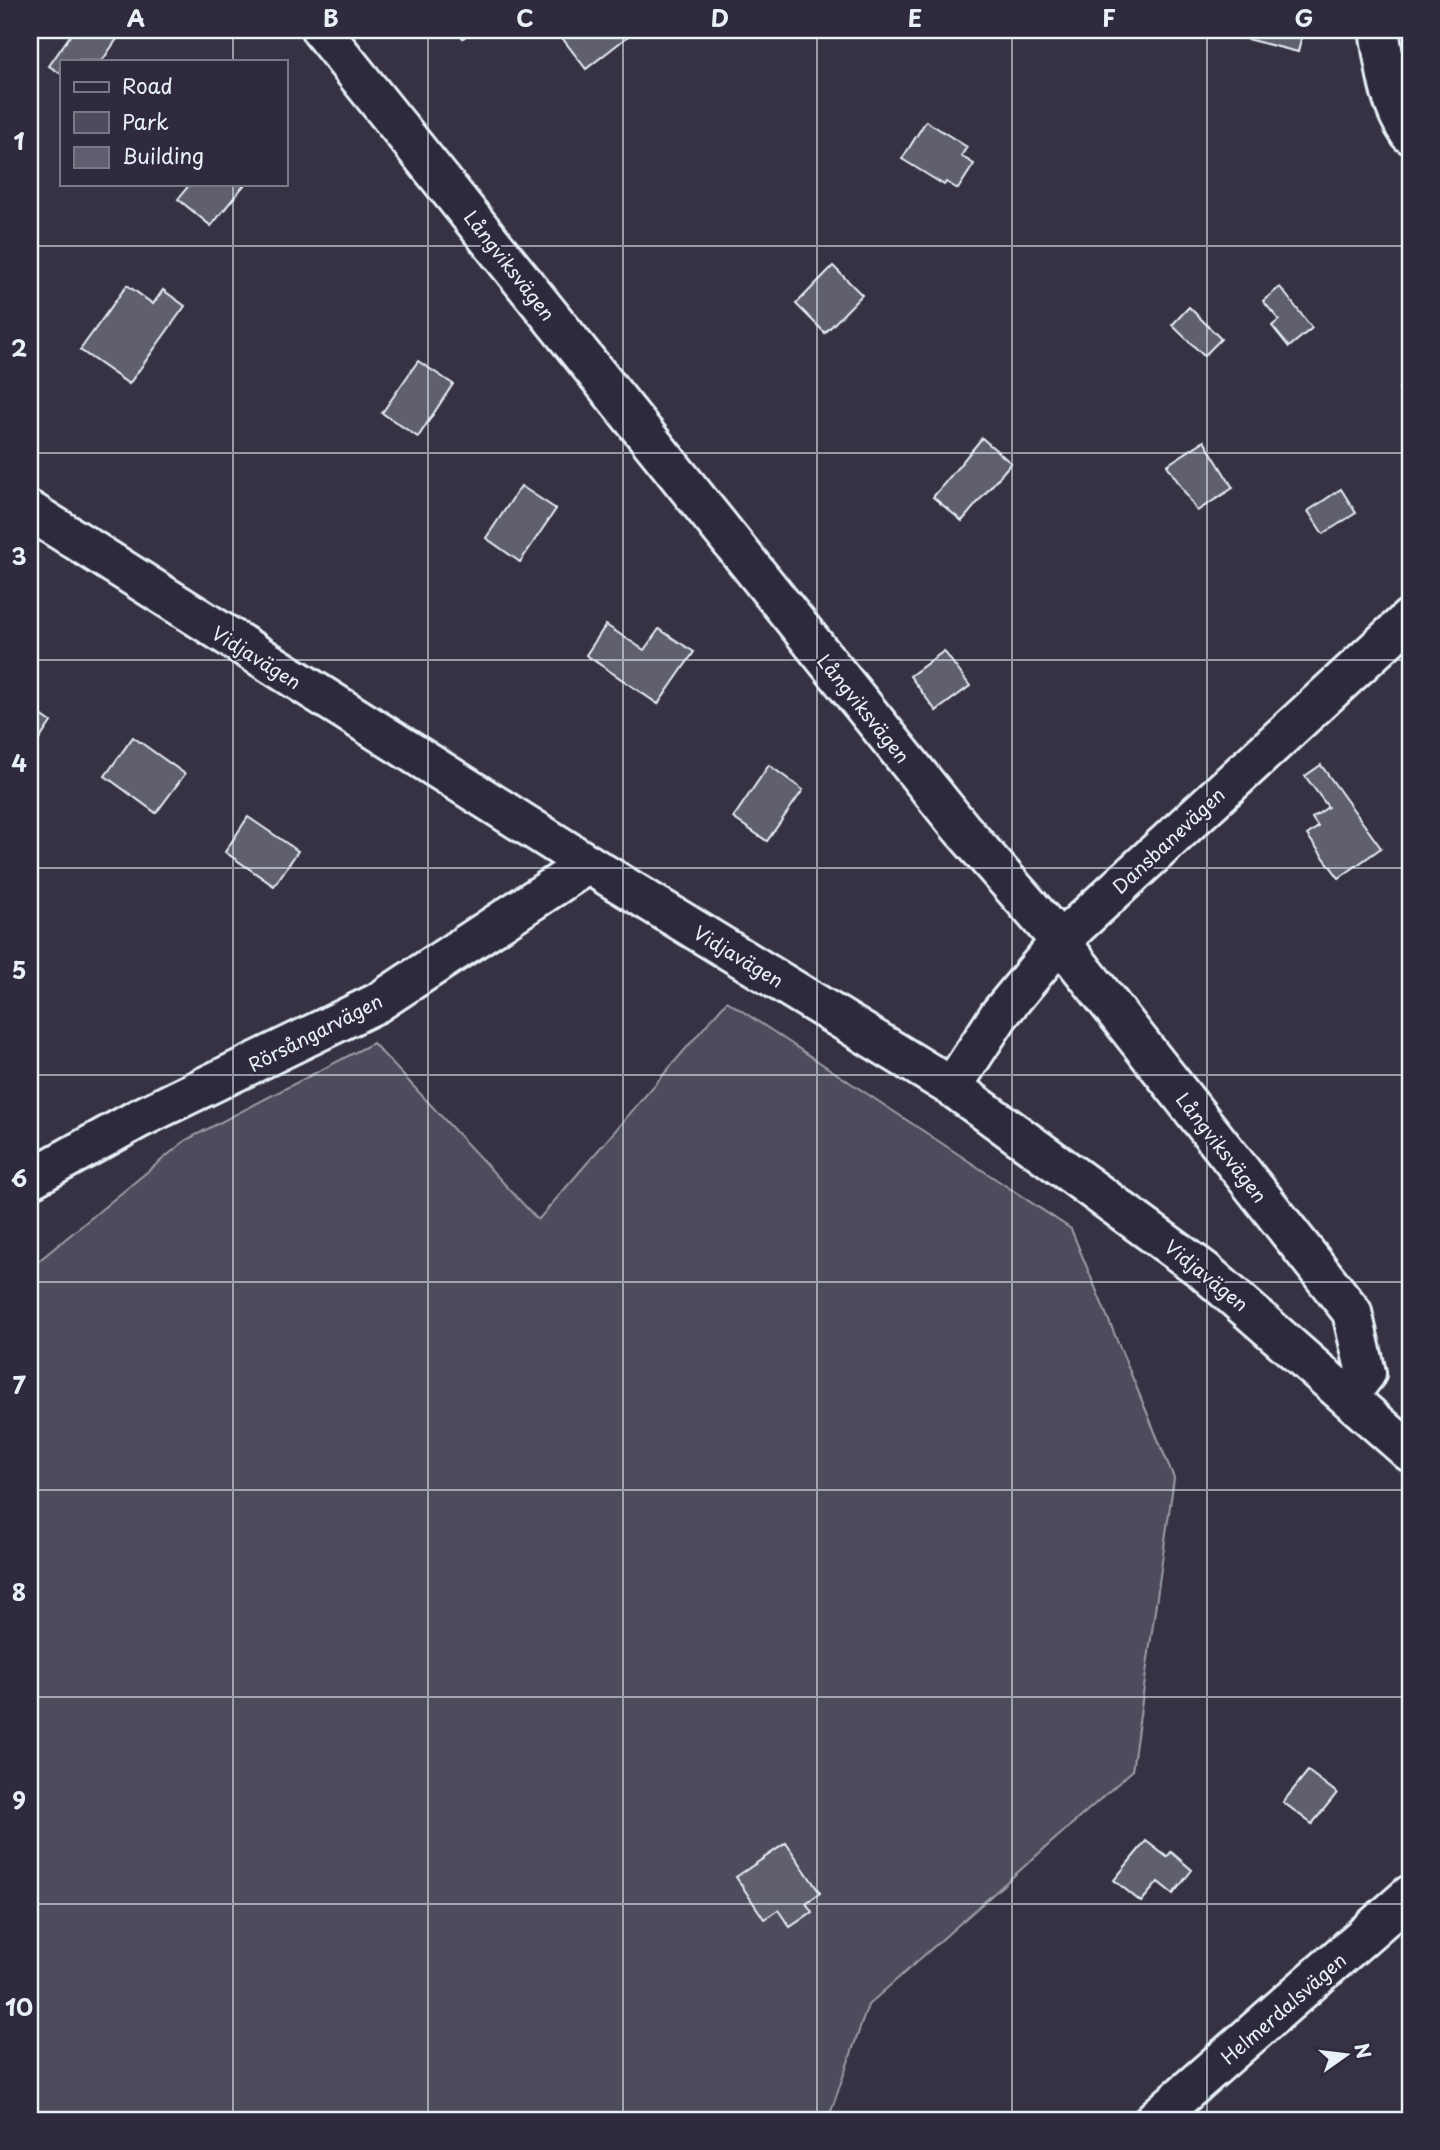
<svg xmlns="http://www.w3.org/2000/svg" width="1440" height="2150" viewBox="0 0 1440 2150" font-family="'Playpen Sans',sans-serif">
	<rect width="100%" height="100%" fill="#363244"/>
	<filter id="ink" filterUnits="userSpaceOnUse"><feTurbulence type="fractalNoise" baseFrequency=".0143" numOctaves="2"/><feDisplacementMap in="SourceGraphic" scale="14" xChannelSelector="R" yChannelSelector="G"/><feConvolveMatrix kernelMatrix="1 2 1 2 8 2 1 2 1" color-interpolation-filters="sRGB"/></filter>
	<g filter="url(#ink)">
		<polygon fill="#4d4b5c" stroke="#9a9eaa" stroke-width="2" points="727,1001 1071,1229 1174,1478 1132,1771 868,2005 828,2120 30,2120 30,1268 186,1140 373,1043 538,1220"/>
		<g fill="#605e6e" stroke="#e8f1f8" stroke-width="2">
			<polygon points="74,30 123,30 102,61 61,61 61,74 49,66"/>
			<polygon points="456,30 473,30 463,38"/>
			<polygon points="556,30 627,30 631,34 586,69"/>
			<polygon points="1237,30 1303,30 1298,52 1235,36"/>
			<polygon points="926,121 967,147 961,156 974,164 958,189 946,182 944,185 902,159"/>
			<polygon points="190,184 245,184 211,226 178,199"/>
			<polygon points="833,266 862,295 825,333 796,304"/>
			<polygon points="127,285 153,304 163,290 185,306 129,384 80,350"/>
			<polygon points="1280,287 1312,328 1289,347 1272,326 1279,320 1263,301"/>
			<polygon points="1189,307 1221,339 1204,356 1172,325"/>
			<polygon points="418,361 453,384 418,437 382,413"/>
			<polygon points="1410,382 1410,404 1399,389"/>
			<polygon points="982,438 1011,463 962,521 933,497"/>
			<polygon points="1204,441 1233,488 1197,511 1167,465"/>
			<polygon points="521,486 556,509 520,562 486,538"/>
			<polygon points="1341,489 1356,513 1323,534 1308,511"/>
			<polygon points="606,625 644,650 659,629 694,652 658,704 586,655"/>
			<polygon points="944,651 970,686 936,711 910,676"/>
			<polygon points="30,707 51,722 37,743 30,738"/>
			<polygon points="133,737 185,774 156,813 105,776"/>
			<polygon points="769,765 803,790 767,841 733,818"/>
			<polygon points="1321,765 1381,848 1339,878 1307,835 1318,827 1312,818 1328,807 1305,776"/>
			<polygon points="248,817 298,851 274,886 225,852"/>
			<polygon points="1410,956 1410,973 1402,964"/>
			<polygon points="1308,1771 1337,1793 1312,1824 1283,1802"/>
			<polygon points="1146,1841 1167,1857 1171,1852 1192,1870 1173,1894 1158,1882 1141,1902 1114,1880"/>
			<polygon points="786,1843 820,1893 806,1903 812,1912 790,1927 778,1910 764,1919 736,1877"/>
		</g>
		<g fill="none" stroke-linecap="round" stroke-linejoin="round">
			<defs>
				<g id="minor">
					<polyline points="321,30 961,828 1060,941 1352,1312 1366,1373 1348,1396"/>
					<path d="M1379,30C1385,65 1389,105 1410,134"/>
					<polyline points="30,511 588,864 952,1087 1203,1270 1410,1452"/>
					<polyline points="952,1087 999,1015 1060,941 1410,618"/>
					<polyline points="30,1179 138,1119 377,1003 588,864"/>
					<polyline points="1154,2120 1410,1895"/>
				</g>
			</defs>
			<use href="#minor" stroke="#e8f1f8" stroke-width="44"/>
			<use href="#minor" stroke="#2f2a3d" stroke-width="38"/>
		</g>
	</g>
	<path fill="none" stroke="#e8f1f8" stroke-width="2" stroke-opacity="0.55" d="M233,30V61M428,30V2120M623,30V2120M817,30V2120M1012,30V2120M1207,30V2120M233,184V2120M30,246H1410M30,453H1410M30,660H1410M30,868H1410M30,1075H1410M30,1282H1410M30,1490H1410M30,1697H1410M30,1904H1410"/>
	<g text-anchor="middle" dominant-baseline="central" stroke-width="5" stroke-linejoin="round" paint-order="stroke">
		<g font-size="19" fill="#e8f1f8" stroke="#2f2a3d">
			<text transform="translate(510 265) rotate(52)">Långviksvägen</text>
			<text transform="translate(257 657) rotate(32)">Vidjavägen</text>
			<text transform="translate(864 708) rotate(51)">Långviksvägen</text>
			<text transform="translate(1168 840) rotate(-43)">Dansbanevägen</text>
			<text transform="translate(739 956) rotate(31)">Vidjavägen</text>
			<text transform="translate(315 1032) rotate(-27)">Rörsångarvägen</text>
			<text transform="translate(1222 1147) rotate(52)">Långviksvägen</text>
			<text transform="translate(1207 1275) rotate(39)">Vidjavägen</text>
			<text transform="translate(1283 2008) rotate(-41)">Helmerdalsvägen</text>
		</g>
	</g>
	<rect width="1440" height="2150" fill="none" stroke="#2f2a3d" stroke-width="77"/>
	<rect x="60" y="60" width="228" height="126" fill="#2f2a3d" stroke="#797a88" stroke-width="2"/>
	<rect x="74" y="82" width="35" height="10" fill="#2f2a3d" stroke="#797a88" stroke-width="2"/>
	<text x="122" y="94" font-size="21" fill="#e8f1f8">Road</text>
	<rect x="74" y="112" width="35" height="21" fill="#4d4b5c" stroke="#797a88" stroke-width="2"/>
	<text x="122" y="130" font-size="21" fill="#e8f1f8">Park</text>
	<rect x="74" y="147" width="35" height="21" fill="#605e6e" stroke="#797a88" stroke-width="2"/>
	<text x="122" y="164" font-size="21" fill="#e8f1f8">Building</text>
	<g transform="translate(1346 2055) rotate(76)" stroke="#2f2a3d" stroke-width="5" paint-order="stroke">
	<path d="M0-5L12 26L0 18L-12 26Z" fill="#e8f1f8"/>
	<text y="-10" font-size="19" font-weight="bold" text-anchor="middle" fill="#e8f1f8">N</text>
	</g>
	<rect x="38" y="38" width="1364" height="2074" fill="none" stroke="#e8f1f8" stroke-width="2.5"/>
	<g font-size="23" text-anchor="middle" font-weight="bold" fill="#e8f1f8">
		<text x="136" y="27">A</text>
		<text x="331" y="27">B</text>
		<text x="525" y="27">C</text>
		<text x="720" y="27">D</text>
		<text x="915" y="27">E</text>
		<text x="1109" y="27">F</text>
		<text x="1304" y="27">G</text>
		<text x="19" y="150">1</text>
		<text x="19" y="357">2</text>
		<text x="19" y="565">3</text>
		<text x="19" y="772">4</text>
		<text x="19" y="979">5</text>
		<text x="19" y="1187">6</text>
		<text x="19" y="1394">7</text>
		<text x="19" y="1601">8</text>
		<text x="19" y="1809">9</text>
		<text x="19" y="2016">10</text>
	</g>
</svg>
